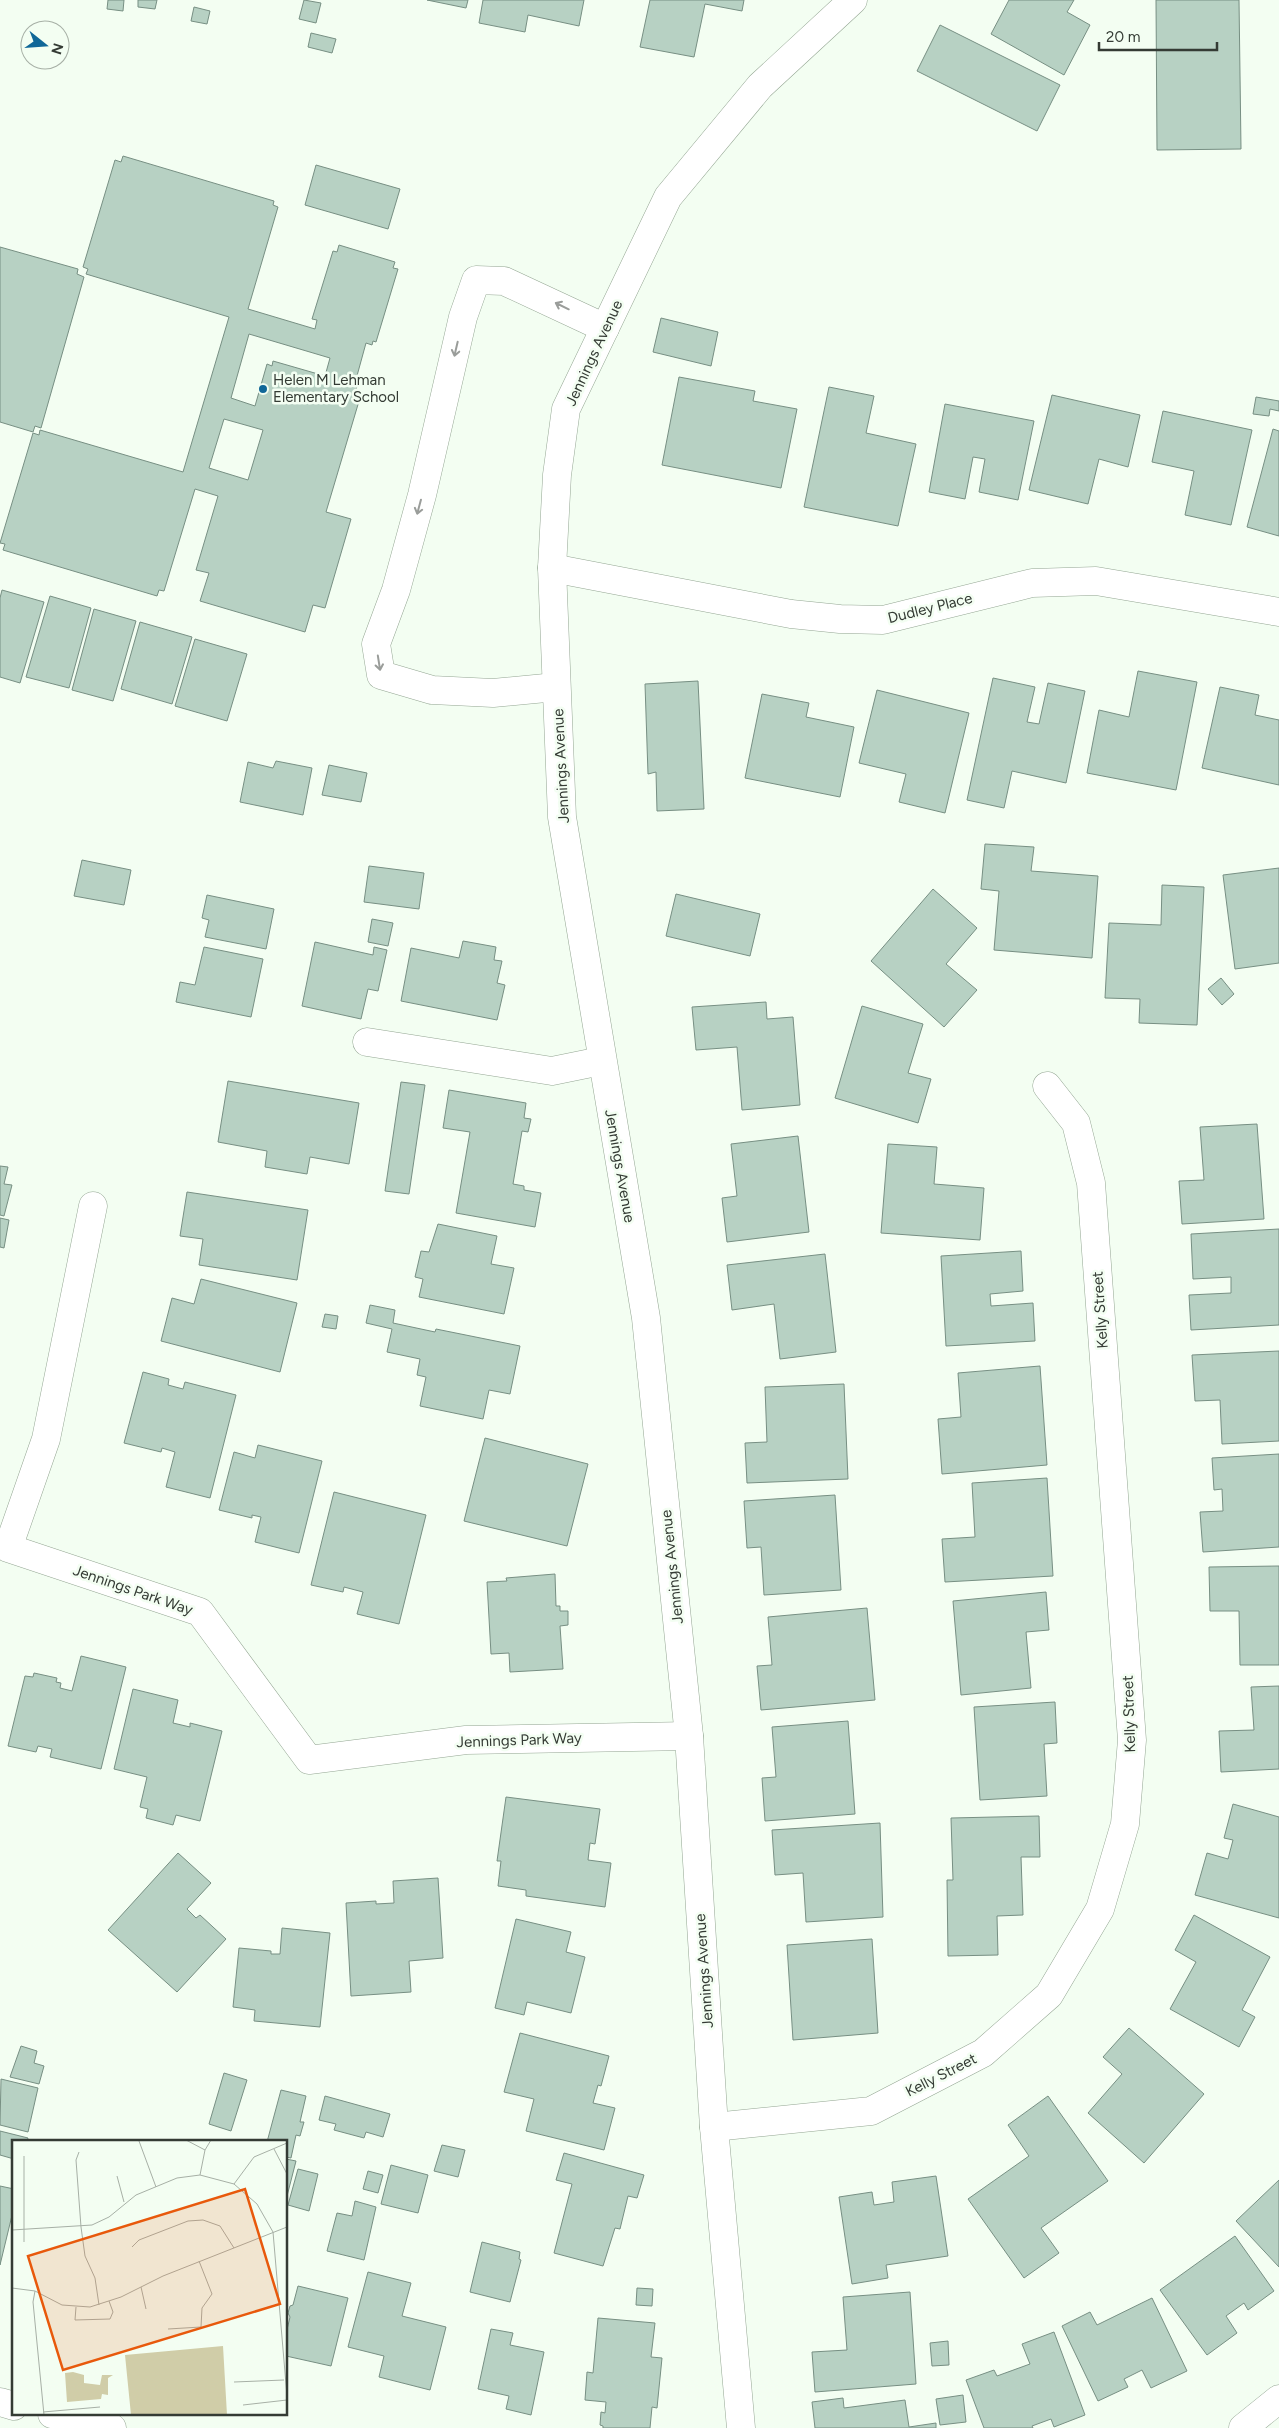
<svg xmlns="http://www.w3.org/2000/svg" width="1279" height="2428" viewBox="0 0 1279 2428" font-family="Figtree,sans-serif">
	<rect width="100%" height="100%" fill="#f3fef2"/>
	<g fill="#b7d1c3" stroke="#778f83" fill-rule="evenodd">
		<polygon points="108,0 124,0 123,11 107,9"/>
		<polygon points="138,0 157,0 155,9 138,7"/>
		<polygon points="304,0 321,3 316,23 299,19"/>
		<polygon points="427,0 468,0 466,8"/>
		<polygon points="483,0 584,0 579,26 528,15 525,32 479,23"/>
		<polygon points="650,0 744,0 742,11 705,4 694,57 640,47"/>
		<polygon points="1009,0 1074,0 1067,12 1090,25 1064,75 991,34"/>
		<polygon points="1156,0 1239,0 1241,149 1157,150"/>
		<polygon points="194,7 210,11 207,24 191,21"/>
		<polygon points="940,25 1060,85 1037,131 917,71"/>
		<polygon points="311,33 336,39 332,53 308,47"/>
		<path d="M123,156L274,201L273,205L278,207L248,309L315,329L317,320L312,319L333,251L337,252L339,245L395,262L393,268L398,269L376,342L373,341L372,345L366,343L355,383L358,384L356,389L362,391L326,512L351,519L325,608L313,605L305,632L200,601L209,573L196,570L218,496L195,489L164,591L159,590L157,596L3,550L5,544L0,543L33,433L39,435L40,430L183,472L229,317L86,274L88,269L83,267L115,160L121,162ZM249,334L330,358L325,376L273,361L272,366L267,364L255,406L231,398ZM224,419L263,430L248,480L209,468Z"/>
		<polygon points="316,165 400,189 388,229 305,205"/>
		<polygon points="0,247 78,269 77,274 84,277 41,428 35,426 33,432 0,422"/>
		<polygon points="661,318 718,332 711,366 653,352"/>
		<polygon points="679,377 755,391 753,401 797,409 781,488 662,465"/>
		<polygon points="829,387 874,396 866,433 916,444 898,526 804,507"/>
		<polygon points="1052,395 1140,415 1128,467 1099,459 1088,504 1029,490"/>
		<polygon points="1256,397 1279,401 1279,411 1270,409 1269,416 1253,414"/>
		<polygon points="945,404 1034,421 1018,500 979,492 985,459 973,457 965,499 929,492"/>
		<polygon points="1163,411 1252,430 1231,525 1185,515 1194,471 1152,462"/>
		<polygon points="1273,429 1279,431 1279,536 1247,527"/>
		<polygon points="2,590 44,602 20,683 0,677 0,598"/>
		<polygon points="50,596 91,608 69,688 26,677"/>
		<polygon points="94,609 136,621 113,701 72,690"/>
		<polygon points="140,622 192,637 172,704 121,689"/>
		<polygon points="195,639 247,654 227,721 175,706"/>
		<polygon points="1138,671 1197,682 1176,790 1087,773 1099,710 1129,717"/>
		<polygon points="993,678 1035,687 1027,722 1039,724 1048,683 1085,691 1066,783 1012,771 1004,808 967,800"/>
		<polygon points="698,681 704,809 657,811 656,772 648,774 645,684"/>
		<polygon points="1220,687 1259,695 1255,715 1279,720 1279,785 1202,768"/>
		<polygon points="877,690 969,713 945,813 899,802 906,774 859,763"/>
		<polygon points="762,694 809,703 806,717 854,727 840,797 745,778"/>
		<polygon points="276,761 312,768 303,815 240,802 248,762 273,768"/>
		<polygon points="329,765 367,773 361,802 322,795"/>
		<polygon points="985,844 1034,847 1031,871 1098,876 1092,958 994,950 999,891 981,889"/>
		<polygon points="82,860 131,870 124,905 74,896"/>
		<polygon points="369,866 424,873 419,909 364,902"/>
		<polygon points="1279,868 1279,963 1235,969 1223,875"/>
		<polygon points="1162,885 1204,887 1197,1025 1139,1023 1140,999 1105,998 1109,923 1161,925"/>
		<polygon points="933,889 977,928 946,964 977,990 944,1027 871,961"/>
		<polygon points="676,894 760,914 750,956 666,936"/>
		<polygon points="207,895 274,909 266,949 205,937 209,920 202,918"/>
		<polygon points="372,919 393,923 388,946 368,942"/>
		<polygon points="463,941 496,947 494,960 502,961 497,983 505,985 497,1020 401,1001 411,948 459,958"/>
		<polygon points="315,942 373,955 374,947 387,950 378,991 368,989 361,1019 302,1006"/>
		<polygon points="204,947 263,959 251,1017 176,1002 180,982 195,985"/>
		<polygon points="1221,978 1234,994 1222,1005 1208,989"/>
		<polygon points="766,1002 767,1019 793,1017 800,1105 742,1110 737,1047 696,1050 692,1007"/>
		<polygon points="862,1006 923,1024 908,1073 931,1079 918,1123 835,1098"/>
		<polygon points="228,1081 359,1103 349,1164 310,1157 307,1174 265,1167 267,1151 218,1142"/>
		<polygon points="401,1082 425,1085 409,1194 385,1191"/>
		<polygon points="449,1090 526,1103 524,1118 531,1119 528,1132 522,1131 513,1184 524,1186 524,1190 541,1193 535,1227 456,1213 470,1132 443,1128"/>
		<polygon points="1257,1124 1264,1219 1182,1224 1179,1181 1204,1180 1200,1127"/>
		<polygon points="798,1136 809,1232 727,1242 722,1198 737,1196 731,1144"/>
		<polygon points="888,1144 937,1147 934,1184 984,1188 980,1240 881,1233"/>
		<polygon points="0,1166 8,1167 4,1184 12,1185 4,1216 0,1215"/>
		<polygon points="187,1192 308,1210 297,1280 199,1265 203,1239 180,1236"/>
		<polygon points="0,1218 9,1220 4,1248 0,1247"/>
		<polygon points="438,1224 497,1236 491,1264 514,1268 504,1314 419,1297 423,1279 415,1277 421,1251 429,1252"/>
		<polygon points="1279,1229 1279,1325 1191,1330 1189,1295 1231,1293 1231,1277 1193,1279 1191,1234"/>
		<polygon points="1021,1251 1023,1291 990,1294 991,1306 1033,1303 1035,1341 946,1346 941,1256"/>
		<polygon points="825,1254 836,1352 780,1359 774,1304 732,1310 727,1265"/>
		<polygon points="201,1279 297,1303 280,1372 161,1341 172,1298 194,1304"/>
		<polygon points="370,1305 395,1310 393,1323 435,1332 436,1329 520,1346 510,1394 489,1390 483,1419 420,1406 426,1377 417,1375 420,1359 387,1352 392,1329 366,1323"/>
		<polygon points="325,1314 338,1316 336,1329 322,1327"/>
		<polygon points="1279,1351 1279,1441 1222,1444 1220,1400 1195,1401 1192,1355"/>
		<polygon points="1040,1366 1047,1465 942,1474 938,1419 961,1417 958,1373"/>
		<polygon points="143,1372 169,1379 168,1385 183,1389 185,1382 236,1395 210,1498 166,1487 175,1452 162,1448 161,1452 124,1443"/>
		<polygon points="844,1384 848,1479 747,1483 745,1443 767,1442 765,1387"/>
		<polygon points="485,1438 588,1464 567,1546 464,1521"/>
		<polygon points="258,1445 322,1461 299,1553 255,1542 261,1517 252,1515 252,1518 219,1510 234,1452 255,1458"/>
		<polygon points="1279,1454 1279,1547 1203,1552 1200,1512 1223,1511 1222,1489 1214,1490 1212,1458"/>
		<polygon points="1047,1478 1053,1576 945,1582 942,1539 975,1537 972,1483"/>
		<polygon points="334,1492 426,1515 399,1624 357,1614 363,1592 344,1587 343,1592 311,1585"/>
		<polygon points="835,1495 841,1590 764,1595 761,1547 747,1548 744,1501"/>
		<polygon points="1279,1566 1279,1665 1240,1665 1239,1611 1210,1611 1209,1567"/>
		<polygon points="555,1574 556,1606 560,1606 560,1611 568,1611 568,1625 560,1626 563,1669 510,1672 509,1653 491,1654 487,1582 507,1581 506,1578"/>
		<polygon points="1046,1592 1049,1630 1026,1632 1031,1688 961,1695 953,1601"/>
		<polygon points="867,1608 875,1700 761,1710 757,1666 772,1665 768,1617"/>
		<polygon points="81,1656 126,1667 101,1769 50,1757 52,1749 38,1746 36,1752 8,1746 25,1676 33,1677 34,1673 57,1678 56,1682 61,1683 60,1688 72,1691"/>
		<polygon points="1279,1686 1279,1769 1221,1772 1219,1731 1254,1730 1251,1687"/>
		<polygon points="133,1689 178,1700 173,1723 190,1727 190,1723 222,1731 200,1821 176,1815 173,1825 146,1818 148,1809 140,1807 147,1777 114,1769"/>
		<polygon points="1055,1702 1057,1743 1044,1744 1047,1796 980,1800 974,1707"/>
		<polygon points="848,1721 855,1814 765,1821 762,1778 776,1777 772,1727"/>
		<polygon points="506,1797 600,1809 595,1844 590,1843 588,1860 611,1863 605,1907 526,1896 526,1890 498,1886 501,1861 497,1861"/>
		<polygon points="1233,1804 1279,1817 1279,1918 1195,1895 1207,1853 1228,1859 1233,1840 1224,1838"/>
		<polygon points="1039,1816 1040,1857 1021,1857 1023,1915 997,1916 998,1955 948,1956 947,1880 953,1880 951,1818"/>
		<polygon points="880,1823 883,1917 806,1922 803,1873 775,1875 772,1830"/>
		<polygon points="178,1853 211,1883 187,1909 196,1918 200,1915 226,1939 177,1992 108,1930"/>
		<polygon points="438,1878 443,1958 409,1961 411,1992 351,1996 346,1903 376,1901 376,1904 394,1903 393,1881"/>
		<polygon points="1194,1915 1270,1957 1242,2010 1255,2017 1239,2047 1170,2009 1196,1962 1175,1950"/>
		<polygon points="516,1919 571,1932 566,1952 585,1957 571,2013 527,2002 524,2015 495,2008"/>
		<polygon points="282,1928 330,1933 320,2027 254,2021 255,2010 233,2007 239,1948 271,1951 271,1954 280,1954"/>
		<polygon points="872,1939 878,2033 793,2040 787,1945"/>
		<polygon points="1129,2028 1204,2094 1144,2163 1088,2113 1122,2074 1103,2057"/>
		<polygon points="520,2033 609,2056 601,2086 598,2085 593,2103 615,2108 604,2150 526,2131 534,2099 504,2092"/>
		<polygon points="21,2046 37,2051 34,2063 44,2066 39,2084 10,2077"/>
		<polygon points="224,2073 247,2080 231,2131 209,2124"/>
		<polygon points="1,2079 38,2088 28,2132 0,2125"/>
		<polygon points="281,2090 306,2096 300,2122 304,2122 300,2136 296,2135 291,2158 286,2157 286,2142 267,2142"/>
		<polygon points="325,2096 390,2114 383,2137 366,2132 364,2138 334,2130 336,2124 319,2120"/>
		<polygon points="1048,2096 1108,2181 1041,2228 1059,2253 1024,2278 968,2199 1029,2156 1008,2125"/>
		<polygon points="0,2131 28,2138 27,2142 14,2142 14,2159 0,2155"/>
		<polygon points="442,2145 465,2150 458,2177 434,2171"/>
		<polygon points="564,2153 644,2175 637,2198 628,2196 620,2229 615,2228 603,2266 554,2253 572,2184 556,2180"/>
		<polygon points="286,2159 296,2161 286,2200"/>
		<polygon points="391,2165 428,2175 418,2213 381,2204"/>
		<polygon points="298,2169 318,2174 309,2211 288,2205"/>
		<polygon points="368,2171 383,2175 378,2193 363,2189"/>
		<polygon points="936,2176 948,2256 886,2265 888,2278 852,2284 839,2197 872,2192 874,2205 894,2202 892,2182"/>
		<polygon points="1279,2180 1279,2267 1236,2221"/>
		<polygon points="0,2186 14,2189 14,2207 0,2265"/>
		<polygon points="355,2201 376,2207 364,2260 327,2251 337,2213 352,2216"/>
		<polygon points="1235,2236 1274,2291 1248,2310 1244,2303 1226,2316 1237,2333 1207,2355 1160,2290"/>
		<polygon points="482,2242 520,2252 519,2259 521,2260 510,2302 470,2292"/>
		<polygon points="368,2272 411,2283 402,2316 446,2327 430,2390 379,2377 384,2356 348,2347"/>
		<polygon points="298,2286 348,2298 331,2366 286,2356 286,2334 290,2317 288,2313 290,2306 293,2305"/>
		<polygon points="637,2288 653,2289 652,2306 636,2305"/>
		<polygon points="910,2292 916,2384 815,2392 812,2352 847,2350 843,2297"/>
		<polygon points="1152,2298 1187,2371 1151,2388 1142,2370 1124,2379 1128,2387 1098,2401 1062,2326 1090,2312 1097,2325"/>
		<polygon points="598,2318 655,2323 651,2357 662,2358 657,2408 652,2407 650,2428 603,2428 603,2426 600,2425 601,2412 605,2413 606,2402 585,2400 587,2372 593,2373"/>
		<polygon points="491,2329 513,2333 510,2345 544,2352 531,2415 506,2409 509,2396 478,2389"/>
		<polygon points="1054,2332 1085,2415 1054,2427 1051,2419 1032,2426 1033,2428 984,2428 966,2380 994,2370 997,2376 1030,2364 1022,2344"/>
		<polygon points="948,2341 949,2365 932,2366 930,2343"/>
		<polygon points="963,2395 966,2422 940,2425 936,2399"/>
		<polygon points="843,2398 844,2408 905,2400 909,2427 936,2423 936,2428 815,2428 812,2402"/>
	</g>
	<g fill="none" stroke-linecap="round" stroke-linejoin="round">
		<defs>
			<g id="minor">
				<polyline points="552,568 791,614 840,619 883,620 1032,583 1096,581 1279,612"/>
				<polyline points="556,687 493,693 432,690 381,675 376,644 396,590 422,495 463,317 476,280 504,281 605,328"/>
				<polyline points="367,1042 552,1071 601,1061"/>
				<polyline points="93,1206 46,1439 8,1548 200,1612 309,1760 466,1740 689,1736"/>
				<polyline points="714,2127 871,2111 983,2053 1049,1995 1100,1909 1125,1824 1132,1740 1091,1183 1076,1123 1047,1086"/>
				<polyline points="0,2402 14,2406"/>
				<polyline points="52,2414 112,2428"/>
				<polyline points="741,2428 714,2127 689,1736 646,1318 562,817 552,568 557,475 566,409 668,197 760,86 853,0"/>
				<polyline points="1243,2428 1279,2399"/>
			</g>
		</defs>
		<use href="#minor" stroke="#94a693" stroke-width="29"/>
		<use href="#minor" stroke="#fff" stroke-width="28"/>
	</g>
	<defs><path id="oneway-shaft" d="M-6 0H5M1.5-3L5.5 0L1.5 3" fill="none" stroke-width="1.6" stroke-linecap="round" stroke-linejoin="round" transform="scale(1.25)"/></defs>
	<g stroke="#9a9d9a">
		<use href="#oneway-shaft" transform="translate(562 306) rotate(-154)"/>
		<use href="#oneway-shaft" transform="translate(456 349) rotate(103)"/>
		<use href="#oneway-shaft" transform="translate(419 507) rotate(105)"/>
		<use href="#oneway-shaft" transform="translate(379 663) rotate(81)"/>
	</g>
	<circle fill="#106798" stroke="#f3fef2" stroke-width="2" cx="263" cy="389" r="5"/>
	<g text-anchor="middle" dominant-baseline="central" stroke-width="5" stroke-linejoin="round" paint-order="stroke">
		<g font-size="15" fill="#343b34" stroke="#f3fef2">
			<text transform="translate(594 353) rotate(-65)">Jennings Avenue</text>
			<text transform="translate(930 608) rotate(-14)">Dudley Place</text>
			<text transform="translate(561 766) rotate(-93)">Jennings Avenue</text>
			<text transform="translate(620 1166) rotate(80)">Jennings Avenue</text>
			<text transform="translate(1100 1310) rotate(-94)">Kelly Street</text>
			<text transform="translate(672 1567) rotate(-96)">Jennings Avenue</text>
			<text transform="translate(133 1590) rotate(19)">Jennings Park Way</text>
			<text transform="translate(1129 1714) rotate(-92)">Kelly Street</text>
			<text transform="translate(519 1740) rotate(-2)">Jennings Park Way</text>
			<text transform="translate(704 1971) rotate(-94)">Jennings Avenue</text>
			<text transform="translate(941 2075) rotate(-27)">Kelly Street</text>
		</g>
		<g font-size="15" fill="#343b34" stroke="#f3fef2" text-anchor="start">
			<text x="273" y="380">Helen M Lehman<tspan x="273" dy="17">Elementary School</tspan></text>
		</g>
	</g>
	<g transform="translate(12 2140)">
		<rect width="275" height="275" fill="#f3fef2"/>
		<path d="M211,206L215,275H119L113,215ZM61,232L72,235V243L88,245L90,235H101L96,238V255L90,254L89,259L55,262L53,233Z" fill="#d0cda8"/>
		<path fill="none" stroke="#a7b0a6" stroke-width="1" d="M174,0L193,10M127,1L144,47M262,9L275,34M67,12L64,20L69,87L73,116L83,138L87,165M12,16V102M188,35L193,10L199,0M105,36L112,62M222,44L242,17L275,3M0,90L80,85L97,77L124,55L165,38L188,35L222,44L245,64L261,92L275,256M120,107L127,100L176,81L191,80L208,86L222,108M129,147L134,169M0,148L23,151L50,165L78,167L109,157L151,136L275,87M23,151L21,162L32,275M64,167L63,180L98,179L101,172L97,161M156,189L189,187L190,168L200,154L187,121M222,242L272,240M231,265L275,260M31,272L88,267"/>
		<path fill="#e8590c" fill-opacity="0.15" stroke="#e8590c" stroke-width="2.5" d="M233,49L268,164L51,230L16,116Z"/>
		<rect width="275" height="275" fill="none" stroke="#343b34" stroke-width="2.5"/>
	</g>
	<g transform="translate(45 45) rotate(107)"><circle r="24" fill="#f3fef2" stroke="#a7b0a6"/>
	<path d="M0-4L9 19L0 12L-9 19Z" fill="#106798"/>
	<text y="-8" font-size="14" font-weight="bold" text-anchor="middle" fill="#343b34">N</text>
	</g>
	<path d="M1099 42v8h118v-8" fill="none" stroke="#343b34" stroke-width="2.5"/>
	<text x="1106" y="42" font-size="15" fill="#343b34" stroke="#f3fef2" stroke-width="4" paint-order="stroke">20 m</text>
</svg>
